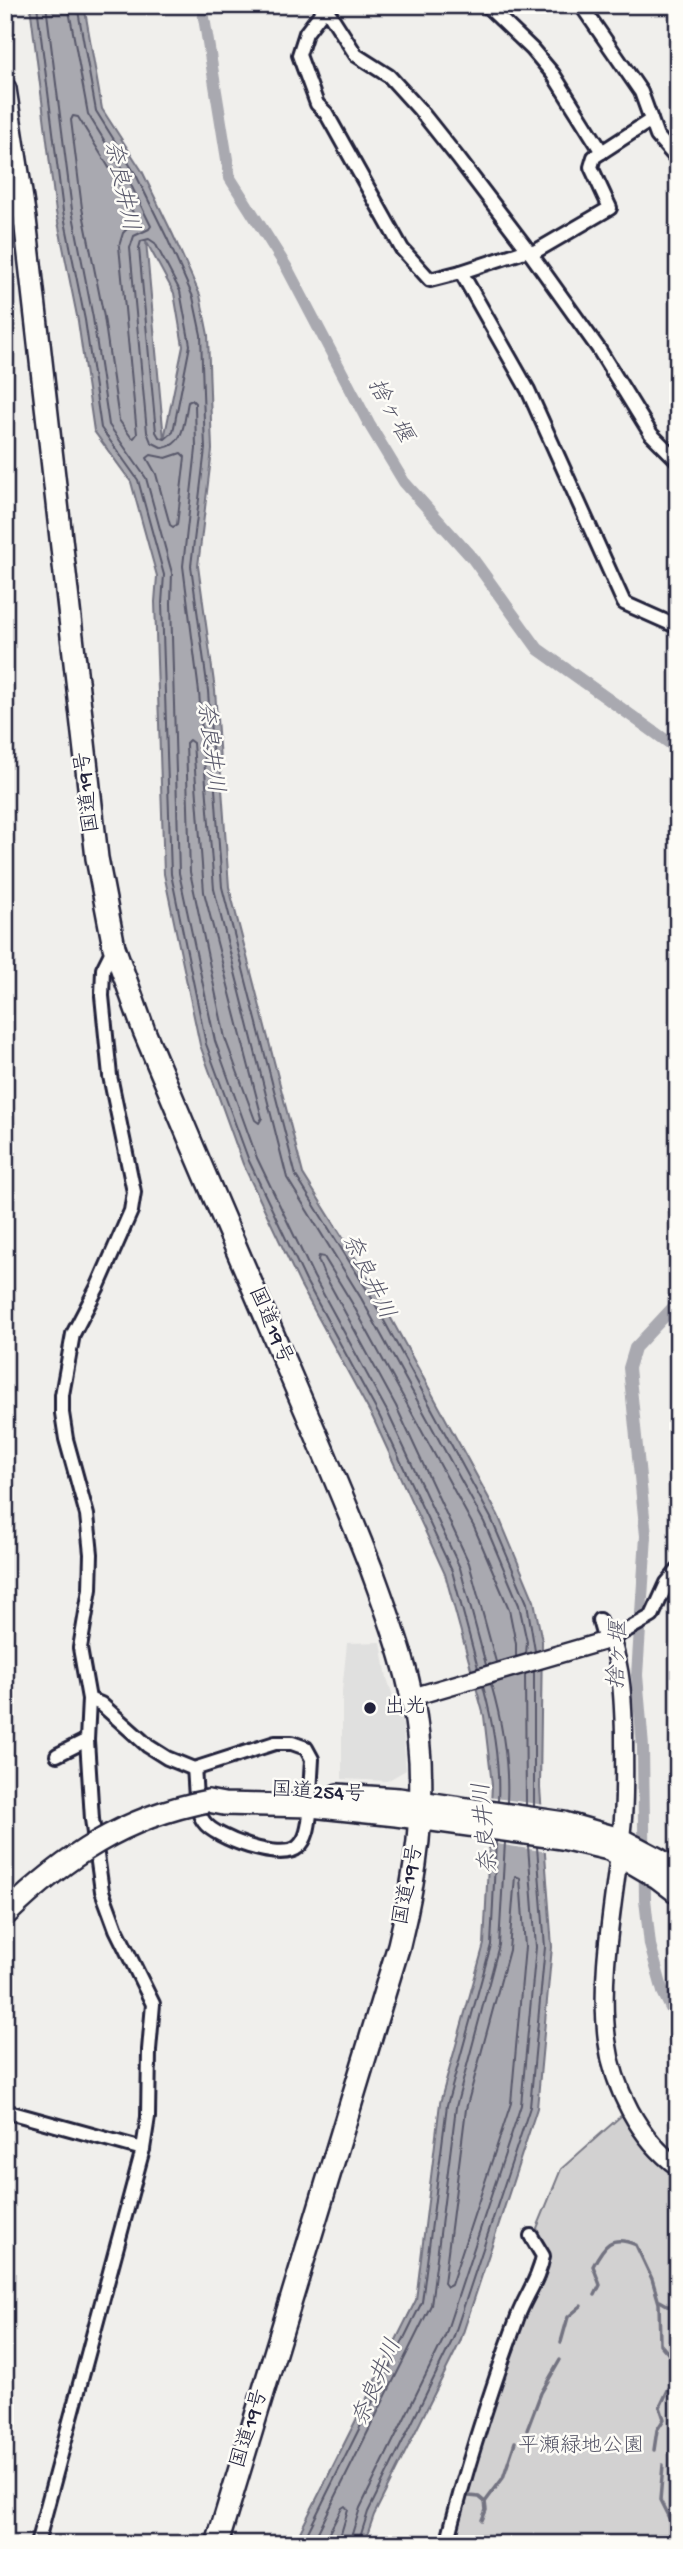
<svg xmlns="http://www.w3.org/2000/svg" width="683" height="2549" viewBox="0 0 683 2549" font-family="'Gochi Hand','Klee One',sans-serif">
	<rect width="100%" height="100%" fill="#f0efec"/>
	<filter id="ink" filterUnits="userSpaceOnUse"><feTurbulence type="fractalNoise" baseFrequency=".0143" numOctaves="2"/><feDisplacementMap in="SourceGraphic" scale="14" xChannelSelector="R" yChannelSelector="G"/><feConvolveMatrix kernelMatrix="1 2 1 2 8 2 1 2 1" color-interpolation-filters="sRGB"/></filter>
	<g filter="url(#ink)">
		<polygon fill="#e0e0df" points="381,1642 387,1678 403,1726 406,1770 387,1781 342,1779 342,1691 347,1643"/>
		<polygon fill="#d2d1d1" stroke="#7a7a86" stroke-width="2" points="622,2115 643,2146 678,2179 678,2544 452,2544 459,2509 481,2446 518,2325 542,2284 546,2271 546,2253 537,2228 561,2169"/>
		<path fill="#a9a9b0" stroke="#737381" stroke-width="2" fill-rule="evenodd" d="M30,5H84L102,109L142,171L173,235L200,295L208,335L212,450L198,566L215,690L229,887L303,1174L375,1289L498,1515L534,1601L542,1641L540,1788L552,1947L537,2108L460,2342L374,2515L364,2544H294L416,2300L440,2103L484,1944L492,1785L484,1716L445,1574L373,1418L300,1284L243,1164L200,1045L164,874L155,602L157,576L131,482L94,431L78,321L56,212ZM146,241L174,293L183,346L164,439Z"/>
		<polygon fill="#f0efec" points="488,1797 545,1805 548,1852 485,1842"/>
		<g fill="none" stroke-linecap="round" stroke-linejoin="round">
			<g stroke="#58586a" stroke-width="2">
				<polyline points="37,5 63,211 85,320 101,428 138,480 164,575 162,603 171,874 206,1044 249,1161 306,1281 379,1415 452,1571 478,1668"/>
				<polyline points="46,5 72,210 93,318 109,425 146,478 172,573 171,603 179,873 215,1041 257,1158 314,1277 387,1411 460,1568 486,1665"/>
				<path d="M68,5L88,114L128,179L151,226L149,229L134,236L130,248L147,432L151,442L163,448C185,445 184,420 188,402L192,400L195,403L196,449L183,566L199,692L214,889L287,1178L361,1298L484,1522L519,1605L527,1642L526,1654"/>
				<polyline points="77,5 96,111 136,175 167,238 193,297 201,335 205,449 191,566 208,691 222,887 296,1176 369,1293 491,1518 527,1603 535,1651"/>
				<polygon points="73,116 78,117 119,184 136,219 123,233 119,246 137,434 134,438 131,437 119,420 104,317 82,208 71,120"/>
				<polygon points="149,239 155,243 180,291 190,345 173,432 165,439 159,437 156,432 139,248 141,241"/>
				<polygon points="181,453 185,457 177,525 173,527 170,525 156,474 147,458 151,455 166,458"/>
				<polygon points="189,740 193,743 204,892 262,1118 259,1123 255,1120 225,1038 190,872 186,743"/>
				<polyline points="496,1662 469,1563 396,1406 323,1272 318,1260 319,1256 324,1257 352,1303 474,1527 509,1609 516,1644 516,1657"/>
				<polyline points="534,1671 534,1806"/>
				<polyline points="525,1674 526,1805"/>
				<path d="M491,1684C502,1722 509,1763 507,1802"/>
				<path d="M483,1686C493,1723 500,1763 498,1801"/>
				<polygon points="515,1876 520,1878 525,1947 511,2103 451,2285 447,2287 444,2283 466,2109 509,1950"/>
				<polyline points="302,2544 422,2302 447,2105 491,1945 496,1841"/>
				<polyline points="312,2544 431,2305 456,2107 499,1945 505,1842"/>
				<polyline points="323,2544 342,2508 345,2506 348,2510 338,2544"/>
				<polyline points="349,2544 360,2508 445,2336 521,2105 536,1947 528,1846"/>
				<polyline points="358,2544 368,2512 453,2339 530,2107 545,1947 537,1847"/>
			</g>
			<g stroke="#737381" stroke-width="3.5">
				<path d="M595,2295L600,2285L593,2266C604,2245 611,2234 636,2245L652,2279L659,2303L660,2344L673,2359L677,2371"/>
				<polyline points="660,2301 674,2309 678,2313"/>
				<polyline points="561,2342 568,2317 581,2306"/>
				<polyline points="527,2430 541,2393 560,2360"/>
				<polyline points="654,2450 657,2430 664,2419 660,2407 668,2390"/>
				<polyline points="663,2465 660,2500 670,2520"/>
				<polyline points="469,2496 479,2497 485,2502 503,2478 515,2442"/>
				<polyline points="482,2520 486,2510 485,2502"/>
			</g>
			<g stroke="#a9a9b0" stroke-width="12">
				<polyline points="202,5 230,178 287,268 369,424 404,482 473,559 538,649 678,749"/>
				<polyline points="678,1302 635,1348 629,1368 646,1536 637,1675 643,1747 645,1899 650,1945 663,1992 678,2023"/>
			</g>
			<defs>
				<g id="street">
					<polyline points="324,5 356,55 389,76 419,109 458,158 528,250 598,348 651,434 678,461"/>
					<polyline points="486,5 532,49 553,74 602,152"/>
					<polyline points="581,5 641,92 657,136 678,160"/>
					<polyline points="325,8 306,33 299,55 317,104 326,113 402,249 430,280 461,272 528,250"/>
					<polyline points="531,254 610,208 591,167 594,157 651,120"/>
					<polyline points="461,272 528,390 624,603 678,627"/>
					<polyline points="599,1620 605,1641"/>
					<polyline points="611,1639 652,1616 667,1583 678,1570"/>
					<polyline points="89,1699 101,1704 148,1746 167,1758 194,1769 275,1743 292,1743 306,1748 312,1759 310,1793"/>
					<polyline points="57,1755 87,1740"/>
					<path d="M194,1769C196,1785 194,1809 204,1822C215,1838 281,1862 298,1847C309,1838 309,1819 311,1806"/>
					<polyline points="5,2111 143,2149"/>
					<polyline points="37,2544 143,2149 148,2117 149,2050 153,2004 116,1929 102,1891 92,1819 87,1740 89,1699 80,1648 90,1589 91,1554 87,1515 66,1439 62,1413 62,1395 73,1334 98,1286 131,1211 134,1192 110,1076 102,996 103,969 114,947"/>
					<path d="M447,2544C466,2467 491,2390 518,2316C526,2295 539,2279 543,2256L531,2236"/>
				</g>
				<path id="secondary" d="M412,1697L611,1639C622,1670 623,1701 624,1733C624,1761 625,1790 623,1818C617,1890 598,1968 607,2040C613,2087 639,2139 678,2167"/>
				<g id="highway">
					<path d="M5,89L25,219L97,858L114,947L144,1031C196,1155 249,1279 302,1402C326,1457 349,1512 371,1568C391,1623 412,1678 418,1736C426,1808 416,1876 399,1945L217,2544"/>
					<polyline points="338,1795 399,1799 564,1823 620,1839 658,1859 678,1872"/>
					<polyline points="208,1801 224,1804 311,1806 396,1815 562,1838 609,1849 657,1877 678,1893"/>
				</g>
			</defs>
			<use href="#street" stroke="#22223b" stroke-width="18"/>
			<use href="#secondary" stroke="#22223b" stroke-width="21"/>
			<use href="#highway" stroke="#22223b" stroke-width="26"/>
			<use href="#street" stroke="#fdfcf7" stroke-width="12"/>
			<use href="#secondary" stroke="#fdfcf7" stroke-width="16"/>
			<use href="#highway" stroke="#fdfcf7" stroke-width="21"/>
			<defs>
				<path id="highway-bridge" d="M5,1915C66,1856 124,1817 208,1801"/>
			</defs>
			<use href="#highway-bridge" stroke="#22223b" stroke-width="26" stroke-linecap="butt"/>
			<use href="#highway-bridge" stroke="#fdfcf7" stroke-width="21"/>
		</g>
	</g>
	<circle fill="#22223b" stroke="#fdfcf7" stroke-width="2.5" cx="370" cy="1708" r="7"/>
	<g text-anchor="middle" dominant-baseline="central" stroke-width="5" stroke-linejoin="round" paint-order="stroke">
		<g font-size="21" fill="#22223b" stroke="#fdfcf7">
			<text transform="translate(89 792) rotate(-97)">国道19号</text>
			<text transform="translate(269 1326) rotate(67)">国道19号</text>
			<text transform="translate(318 1794) rotate(3)">国道254号</text>
			<text transform="translate(410 1885) rotate(-79)">国道19号</text>
			<text transform="translate(251 2429) rotate(-73)">国道19号</text>
		</g>
		<g font-size="21" fill="#22223b" stroke="#fdfcf7" text-anchor="start">
			<text x="384" y="1708">出光</text>
		</g>
		<g font-size="21" fill="#575768" stroke="#fdfcf7">
			<text x="581" y="2447">平瀬緑地公園</text>
		</g>
		<g font-size="23" font-style="italic" fill="#58586a" stroke="#fdfcf7">
			<text transform="translate(120 186) rotate(78)">奈良井川</text>
			<text transform="translate(389 411) rotate(61)">捨ヶ堰</text>
			<text transform="translate(209 747) rotate(83)">奈良井川</text>
			<text transform="translate(367 1277) rotate(64)">奈良井川</text>
			<text transform="translate(619 1655) rotate(-88)">捨ヶ堰</text>
			<text transform="translate(487 1828) rotate(-95)">奈良井川</text>
			<text transform="translate(378 2383) rotate(-67)">奈良井川</text>
		</g>
	</g>
	<rect width="683" height="2549" fill="none" stroke="#fdfcf7" stroke-width="28"/>
	<rect x="14" y="14" width="655" height="2521" fill="none" stroke="#22223b" stroke-width="2.5" filter="url(#ink)"/>
</svg>
